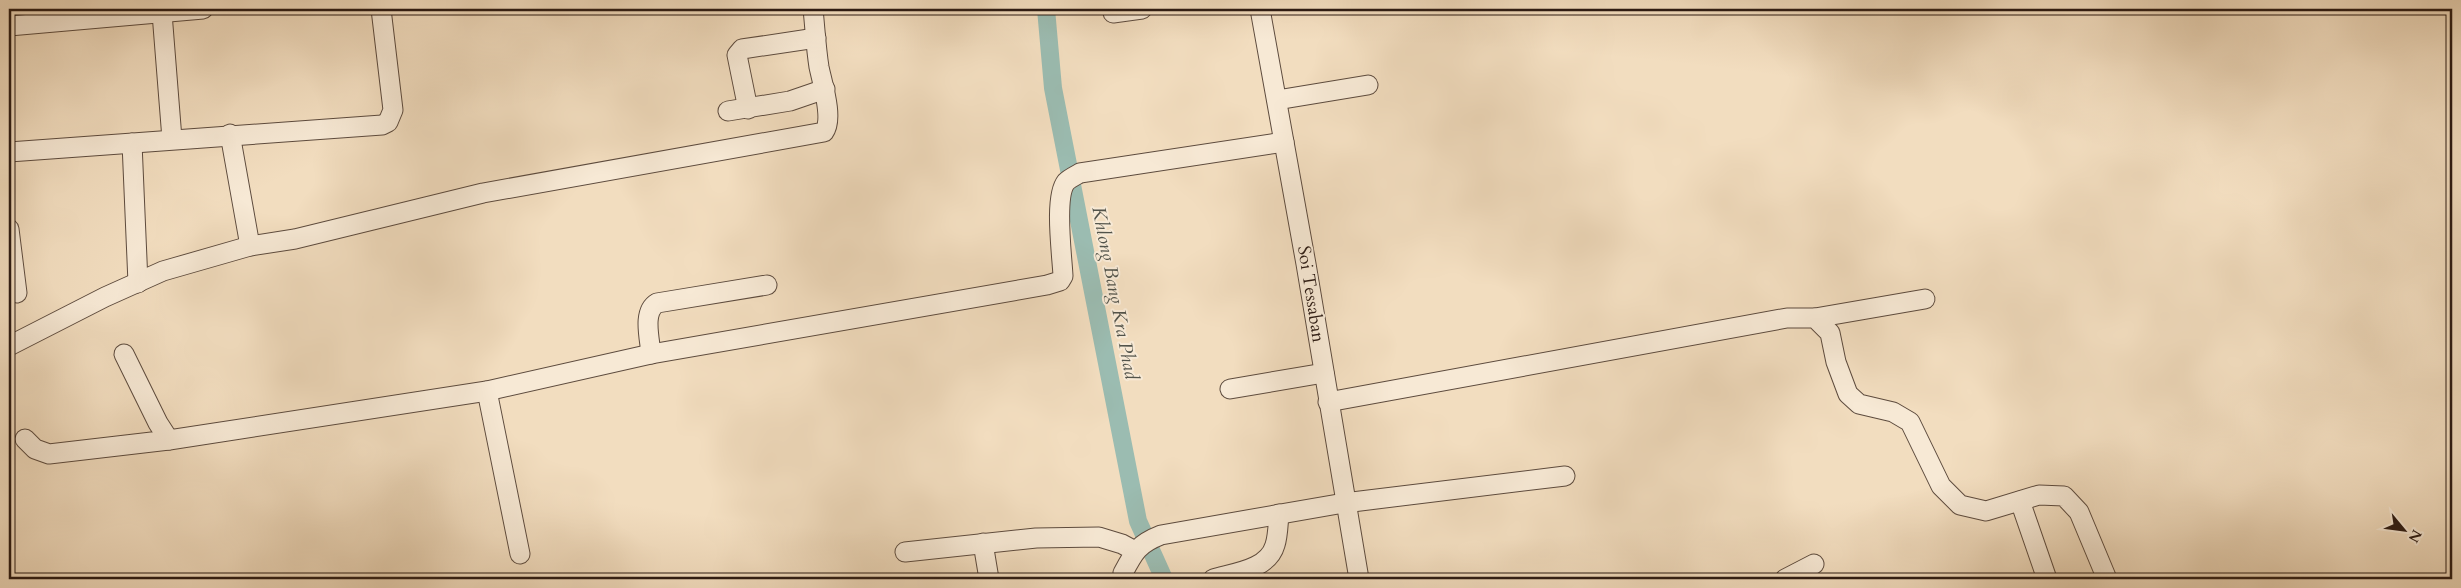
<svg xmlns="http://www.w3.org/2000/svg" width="2461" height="588" viewBox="0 0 2461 588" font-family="Cardo,serif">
	<rect width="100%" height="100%" fill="#f2ddbf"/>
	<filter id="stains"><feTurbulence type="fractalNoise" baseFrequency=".004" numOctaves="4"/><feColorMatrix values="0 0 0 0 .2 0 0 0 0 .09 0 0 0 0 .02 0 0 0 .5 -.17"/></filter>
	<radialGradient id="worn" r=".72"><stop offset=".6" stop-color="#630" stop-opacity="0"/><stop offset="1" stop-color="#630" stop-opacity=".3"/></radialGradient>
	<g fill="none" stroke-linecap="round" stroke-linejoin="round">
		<polyline stroke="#9bbcb1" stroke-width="18" points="1046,9 1053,88 1138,521 1164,579"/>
		<defs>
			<g id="minor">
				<polyline points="1260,9 1306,264 1359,579"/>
				<polyline points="162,13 172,139"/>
				<polyline points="1113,13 1142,9"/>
				<polyline points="9,26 203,9"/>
				<polyline points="1277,100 1368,85"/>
				<polyline points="748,109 737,55 742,49 816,38"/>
				<polyline points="728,111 790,101 825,89"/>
				<polyline points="230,134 250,246"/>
				<polyline points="132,143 138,283"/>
				<polyline points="9,152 382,125 388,122 393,110 381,9"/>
				<polyline points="9,229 17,293"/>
				<polyline points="1815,318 1925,299"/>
				<path d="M9,346L105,297L163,271L250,246L295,239L483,193L824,132C834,119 822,82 819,67C816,48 815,28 813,9"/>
				<path d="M651,354C650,339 642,312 657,303L767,285"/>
				<polyline points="1230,389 1324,373"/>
				<polyline points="487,391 520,554"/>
				<polyline points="1328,402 1787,318 1815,318 1830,333 1836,362 1848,394 1859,404 1893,412 1910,422 1941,486 1960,505 1986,511 2039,495 2064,496 2079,512 2107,579"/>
				<polyline points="25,439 35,449 49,454 169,440 158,423 124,354"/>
				<path d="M169,440L487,391L651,354L1047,285L1060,281L1063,276C1062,255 1054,197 1066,182C1070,178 1075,176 1080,173L1284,142"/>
				<polyline points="2020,501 2047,579"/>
				<polyline points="983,543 989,579"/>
				<polyline points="905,552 1036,538 1099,537 1122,544 1135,551"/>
				<path d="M1123,573C1134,552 1138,544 1161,535L1344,503L1565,476"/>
				<path d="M1213,579C1233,573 1268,570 1275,545C1278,536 1278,524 1279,514"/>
				<polyline points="1785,579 1814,564"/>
			</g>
		</defs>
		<use href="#minor" stroke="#5d4b3e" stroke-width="21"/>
		<use href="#minor" stroke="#f7e9d5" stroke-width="19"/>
	</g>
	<g text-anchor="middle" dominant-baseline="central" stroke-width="4" stroke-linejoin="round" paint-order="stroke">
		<g font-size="18" fill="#2b1a13" stroke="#f7e9d5">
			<text transform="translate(1311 294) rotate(81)">Soi Tessaban</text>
		</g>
		<g font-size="19" font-style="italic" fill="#52534a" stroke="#f7e9d5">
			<text transform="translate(1115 293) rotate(79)">Khlong Bang Kra Phad</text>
		</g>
	</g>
	<rect width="2461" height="588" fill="none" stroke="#f2ddbf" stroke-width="30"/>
	<rect x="10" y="10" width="2441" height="568" fill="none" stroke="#2b1a13" stroke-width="2.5"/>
	<rect x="15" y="15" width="2431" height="558" fill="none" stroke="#2b1a13"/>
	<g transform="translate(2404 530) rotate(119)" stroke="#f7e9d5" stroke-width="4" paint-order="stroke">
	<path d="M0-4L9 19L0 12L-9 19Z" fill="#2b1a13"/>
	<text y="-8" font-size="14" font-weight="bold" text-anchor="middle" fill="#2b1a13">N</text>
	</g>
	<rect width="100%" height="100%" filter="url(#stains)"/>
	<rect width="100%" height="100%" fill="url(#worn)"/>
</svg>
